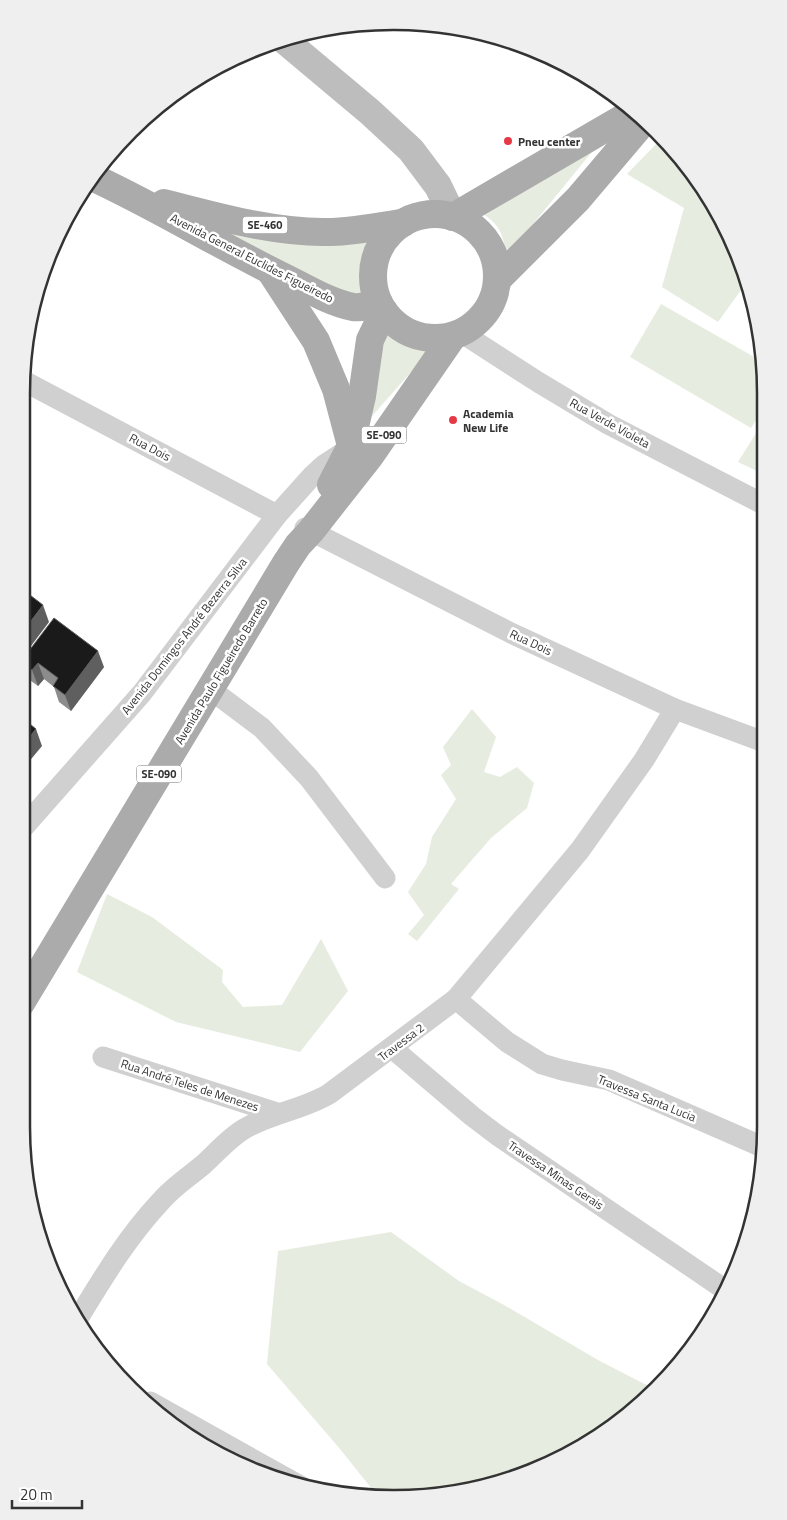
<svg xmlns="http://www.w3.org/2000/svg" width="787" height="1520" viewBox="0 0 787 1520" font-family="'Titillium Web',sans-serif">
	<rect width="100%" height="100%" fill="#fff"/>
	<g fill="#e6ecdf">
		<path d="M609,131L507,256C501,226 498,223 472,207Z"/>
		<polygon points="662,138 689,167 738,251 746,283 718,322 662,287 684,208 627,174"/>
		<path d="M202,230H380C366,255 364,273 369,301L322,291Z"/>
		<polygon points="661,304 763,362 763,409 751,428 630,357"/>
		<polygon points="362,324 399,340 433,347 357,433"/>
		<polygon points="763,422 763,474 738,462"/>
		<polygon points="472,709 496,737 484,772 500,777 517,767 534,783 527,808 491,838 451,884 459,889 417,941 408,934 424,915 408,892 426,864 432,837 456,799 441,775 451,765 443,747"/>
		<polygon points="107,894 152,917 223,970 222,982 243,1007 282,1005 321,939 348,991 300,1052 176,1022 77,972"/>
		<polygon points="391,1232 459,1281 504,1305 598,1360 656,1390 558,1460 490,1486 418,1498 376,1494 340,1449 267,1364 278,1251"/>
	</g>
	<g fill="none" stroke-linecap="round" stroke-linejoin="round">
		<g stroke="#d0d0d0" stroke-width="21">
			<polyline points="462,333 538,382 608,424 763,504"/>
			<polyline points="22,380 277,515"/>
			<polyline points="305,528 511,633 675,709 764,742"/>
			<polyline points="210,689 262,728 309,778 385,878"/>
			<polyline points="22,829 142,693 277,515 312,476 324,465 350,448"/>
			<polyline points="456,999 507,1042 542,1064 562,1070 609,1080 765,1148"/>
			<polyline points="392,1048 472,1116 497,1135 727,1291"/>
			<polyline points="103,1057 277,1113"/>
			<path d="M79,1317C104,1276 128,1236 161,1201C173,1187 190,1176 204,1164C217,1152 229,1138 244,1129C271,1113 302,1110 329,1094L456,999L580,850L644,760L675,709"/>
			<polyline points="150,1402 302,1487"/>
		</g>
		<polyline stroke="#bdbdbd" stroke-width="28" points="283,39 370,112 411,150 438,186 453,217"/>
		<g stroke="#ababab" stroke-width="28">
			<path d="M92,177C157,207 218,245 282,276C305,287 328,302 353,307C362,308 369,306 379,303"/>
			<path d="M164,203C216,216 270,232 323,232C348,233 378,226 403,223"/>
			<circle cx="435" cy="276" r="62"/>
			<polyline points="453,217 635,111"/>
			<polyline points="271,272 316,341 336,389 350,442"/>
			<polyline points="498,279 578,199 645,120"/>
			<polyline points="331,485 350,448 362,396 370,340 384,311"/>
			<polyline points="21,1003 286,563 298,545 311,531 370,456 453,336"/>
		</g>
	</g>
	<polygon fill="#8c8c8c" points="22,660 104,667 71,711 59,702 54,687 44,679 38,686 27,678 22,664"/>
	<g fill="#5f5f5f">
		<polygon points="43,605 49,622 22,658 22,633"/>
		<polygon points="98,651 104,667 71,711 65,695"/>
		<polygon points="38,663 44,679 38,686 32,670"/>
		<polygon points="36,729 42,746 22,770 22,746"/>
	</g>
	<g fill="#1a1a1a" stroke="#5f5f5f">
		<polygon points="22,589 43,605 22,633"/>
		<polygon points="54,618 98,651 65,695 53,686 58,678 38,663 32,670 22,662 22,660"/>
		<polygon points="25,720 36,729 22,746 22,724"/>
	</g>
	<g fill="#e63946" stroke="#fff" stroke-width="2">
		<circle cx="508" cy="141" r="5"/>
		<circle cx="453" cy="420" r="5"/>
	</g>
	<g text-anchor="middle" dominant-baseline="central" stroke-width="5" stroke-linejoin="round" paint-order="stroke">
		<g fill="#fff" stroke="#707070" stroke-width="1">
			<rect x="242.5" y="216.5" width="45" height="17" rx="4"/>
			<rect x="361.5" y="426.5" width="45" height="17" rx="4"/>
			<rect x="136.5" y="765.5" width="45" height="17" rx="4"/>
		</g>
		<g font-size="11" font-weight="bold" fill="#333">
			<text x="265" y="225">SE-460</text>
			<text x="384" y="435">SE-090</text>
			<text x="159" y="774">SE-090</text>
		</g>
		<g font-size="12" font-weight="bold" fill="#333" stroke="#fff" text-anchor="start">
			<text x="518" y="141">Pneu center</text>
			<text x="463" y="413">Academia<tspan x="463" dy="14">New Life</tspan></text>
		</g>
		<g font-size="12" fill="#333" stroke="#fff">
			<text transform="translate(252 258) rotate(27)">Avenida General Euclides Figueiredo</text>
			<text transform="translate(610 423) rotate(29)">Rua Verde Violeta</text>
			<text transform="translate(150 447) rotate(28)">Rua Dois</text>
			<text transform="translate(184 636) rotate(-52)">Avenida Domingos André Bezerra Silva</text>
			<text transform="translate(531 642) rotate(25)">Rua Dois</text>
			<text transform="translate(221 671) rotate(-59)">Avenida Paulo Figueiredo Barreto</text>
			<text transform="translate(401 1042) rotate(-37)">Travessa 2</text>
			<text transform="translate(190 1085) rotate(18)">Rua André Teles de Menezes</text>
			<text transform="translate(647 1098) rotate(22)">Travessa Santa Lucia</text>
			<text transform="translate(556 1175) rotate(34)">Travessa Minas Gerais</text>
		</g>
	</g>
	<path d="M0 0H787V1520H0ZM393 30H394A363 363 0 0 1 757 393V1127A363 363 0 0 1 394 1490H393A363 363 0 0 1 30 1127V393A363 363 0 0 1 393 30Z" fill="#efefef" fill-rule="evenodd"/>
	<path fill="none" stroke="#333" stroke-width="2.5" d="M393 30H394A363 363 0 0 1 757 393V1127A363 363 0 0 1 394 1490H393A363 363 0 0 1 30 1127V393A363 363 0 0 1 393 30Z"/>
	<path d="M12 1500v8h70v-8" fill="none" stroke="#333333" stroke-width="2.5"/>
	<text x="20" y="1500" font-size="15" fill="#333333" stroke="#ffffff" stroke-width="4" paint-order="stroke">20 m</text>
</svg>
